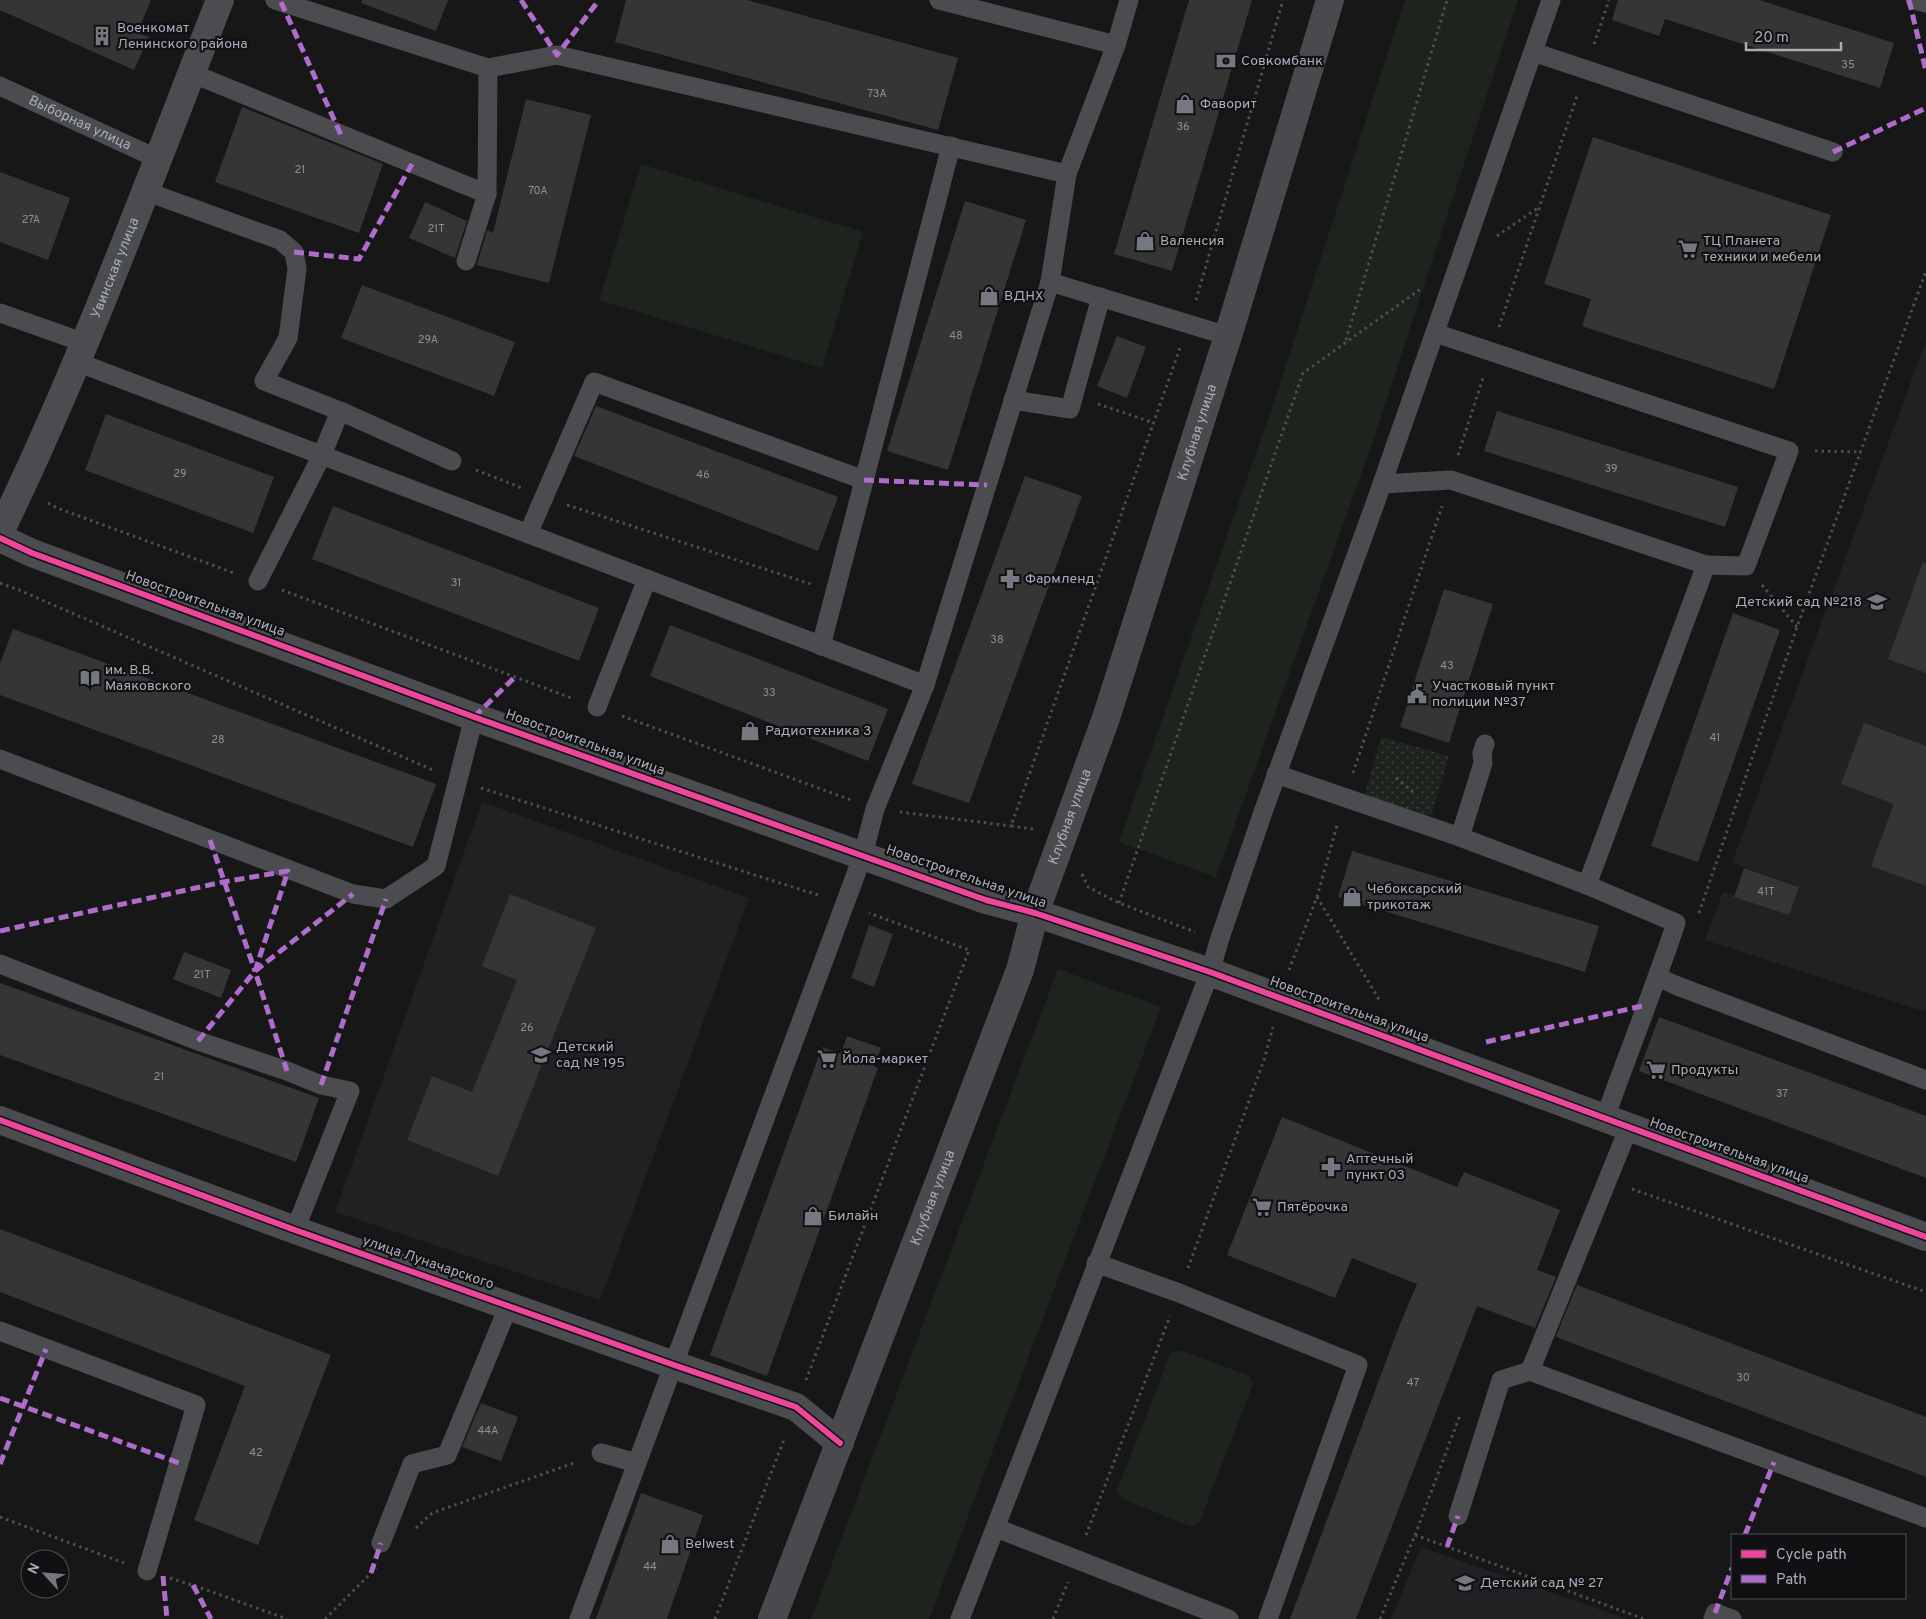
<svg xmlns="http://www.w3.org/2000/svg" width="1926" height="1619" viewBox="0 0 1926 1619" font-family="Overpass,sans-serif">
	<defs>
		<pattern id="park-dots" width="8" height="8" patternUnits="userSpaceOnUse" patternTransform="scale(1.25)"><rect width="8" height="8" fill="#1d241e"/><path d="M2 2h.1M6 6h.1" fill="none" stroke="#3b413d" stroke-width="1.8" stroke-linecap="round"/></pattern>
	</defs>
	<rect width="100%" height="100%" fill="#171717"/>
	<g fill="#212123">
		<polygon points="1926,341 1926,1012 1705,940 1723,892 1789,915 1798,886 1732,863"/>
		<polygon points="482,802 749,898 600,1300 335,1212"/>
		<polygon points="1421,1547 1627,1619 1391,1619"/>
	</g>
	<g fill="#1d241e">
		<polygon points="1405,0 1518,0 1372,444 1216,877 1119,842 1271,411"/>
		<polygon points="641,164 863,232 822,368 599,300"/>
		<polygon points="1058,969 1161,1007 929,1619 811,1619"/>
		<polygon points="1181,1350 1249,1376 1253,1384 1199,1523 1192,1527 1123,1499 1117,1491 1171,1352"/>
	</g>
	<polygon fill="url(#park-dots)" points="1381,737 1449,756 1431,816 1364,797"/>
	<g fill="#353536">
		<polygon points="0,0 151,0 137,33 149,37 134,70 0,10"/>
		<polygon points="362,0 448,0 436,31 361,3"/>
		<polygon points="626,0 747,0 958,58 938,130 615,42"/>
		<polygon points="1189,0 1252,0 1172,271 1114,254"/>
		<polygon points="1618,0 1759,0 1894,43 1880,88 1665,19 1659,36 1612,20"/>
		<polygon points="526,99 591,115 549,283 477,265 487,230 493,233"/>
		<polygon points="242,107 383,164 359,233 215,182"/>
		<polygon points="1593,137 1831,215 1774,389 1582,326 1591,299 1544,284"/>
		<polygon points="0,172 70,198 48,260 0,242"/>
		<polygon points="965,201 1026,220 948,470 887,451"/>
		<polygon points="425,202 467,221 455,258 409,238"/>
		<polygon points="362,285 515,342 494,396 341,338"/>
		<polygon points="1117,336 1146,347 1127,398 1097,386"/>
		<polygon points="596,406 838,497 818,551 574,456"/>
		<polygon points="1497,411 1738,487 1725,527 1484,451"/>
		<polygon points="106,414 274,477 253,533 85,470"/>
		<polygon points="1025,476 1082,496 969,803 912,784"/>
		<polygon points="333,506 599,608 579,661 312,559"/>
		<polygon points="1923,562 1926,563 1926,673 1888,659"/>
		<polygon points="1444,589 1493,604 1449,743 1400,727"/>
		<polygon points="1733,613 1780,630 1698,862 1651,846"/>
		<polygon points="670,625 888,709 868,761 650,676"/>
		<polygon points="13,629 436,784 413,847 0,695 0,664"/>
		<polygon points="1864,723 1926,746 1926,886 1871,866 1894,804 1841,784"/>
		<polygon points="1352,851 1599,926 1585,972 1338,897"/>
		<polygon points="1744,868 1799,887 1789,915 1734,897"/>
		<polygon points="510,894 596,928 498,1176 407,1140 432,1076 472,1092 517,980 482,966"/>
		<polygon points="869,925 893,934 874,987 851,978"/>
		<polygon points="184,952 231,970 221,998 173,979"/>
		<polygon points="0,983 319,1098 296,1162 0,1055"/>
		<polygon points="1659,1017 1926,1116 1926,1178 1639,1071"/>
		<polygon points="847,1036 881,1048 874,1066 878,1068 767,1376 710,1355 822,1047 841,1054"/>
		<polygon points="1282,1117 1457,1187 1464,1172 1560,1210 1537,1270 1556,1277 1535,1328 1477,1306 1356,1619 1290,1619 1398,1329 1417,1284 1352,1258 1335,1298 1227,1255"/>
		<polygon points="0,1229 331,1355 258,1545 194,1520 245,1386 0,1292"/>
		<polygon points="1577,1285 1926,1417 1926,1477 1561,1339 1556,1336"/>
		<polygon points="481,1403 518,1417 501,1461 462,1447"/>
		<polygon points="641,1493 703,1515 667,1619 596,1619"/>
	</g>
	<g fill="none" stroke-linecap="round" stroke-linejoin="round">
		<g stroke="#4d4e52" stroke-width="3" stroke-dasharray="2.5 4" stroke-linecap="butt">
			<polyline points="1594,44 1609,0"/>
			<polyline points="1497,236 1539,207"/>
			<polyline points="1196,300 1283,0"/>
			<polyline points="1499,327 1578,93"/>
			<polyline points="1346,340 1447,0"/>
			<polyline points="1098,404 1154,423"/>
			<polyline points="1815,451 1861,452"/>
			<polyline points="1458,455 1484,375"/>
			<polyline points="476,470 522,488"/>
			<polyline points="48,503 57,508 234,573"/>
			<polyline points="567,505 811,584"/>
			<polyline points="0,583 19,590 433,770"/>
			<polyline points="1762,585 1797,627"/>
			<polyline points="282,590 574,699"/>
			<polyline points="622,716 851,800"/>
			<polyline points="1353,773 1442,506"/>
			<polyline points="1396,778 1413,792"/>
			<polyline points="481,788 821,896"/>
			<polyline points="900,812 1011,826"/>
			<polyline points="1033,829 1011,826 1180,348"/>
			<polyline points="1082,874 1088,887 1119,903 1195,932"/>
			<polyline points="1317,897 1380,1001"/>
			<polyline points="1119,903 1303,373 1422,288"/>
			<polyline points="1699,913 1797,627 1926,271"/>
			<polyline points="1289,970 1317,897 1338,822"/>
			<polyline points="1632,1189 1926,1292"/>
			<polyline points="1188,1268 1264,1060 1273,1027"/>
			<polyline points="806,1380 969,950 869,913"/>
			<polyline points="0,1517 124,1563"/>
			<polyline points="416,1528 432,1513 577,1462"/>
			<polyline points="1086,1535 1170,1316"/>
			<polyline points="1415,1535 1644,1619"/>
			<polyline points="170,1578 204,1589 287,1619"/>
			<polyline points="325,1619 376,1568"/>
			<polyline points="715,1619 785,1437"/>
			<polyline points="1053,1619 1068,1582"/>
			<polyline points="1380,1619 1415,1535 1460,1415"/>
		</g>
		<g stroke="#4b4c50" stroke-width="19">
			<polyline points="275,0 488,68 557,55 1067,174 1050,282 925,685 875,809 863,855 579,1619"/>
			<polyline points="939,0 1116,45"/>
			<polyline points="1915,0 1926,3"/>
			<polyline points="1533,52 1833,152"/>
			<polyline points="191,73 487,194 488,68"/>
			<path id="s1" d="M0,86L158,159"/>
			<polyline points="1067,174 1116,45 1129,0"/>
			<polyline points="145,191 280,240 294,252 297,269 288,338 264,381 340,411 322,455 258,581"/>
			<polyline points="466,261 487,194"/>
			<polyline points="1050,282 1228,336"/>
			<polyline points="0,313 85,343"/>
			<polyline points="1435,333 1789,451 1746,566 1706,565"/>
			<polyline points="77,362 925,685"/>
			<polyline points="1013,400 1070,409 1101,297"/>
			<polyline points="340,411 452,461"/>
			<polyline points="1382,484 1451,480 1706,565 1587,885"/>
			<polyline points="528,534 594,382 864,480"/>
			<polyline points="821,646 951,146"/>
			<polyline points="597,707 647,579"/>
			<polyline points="0,759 353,894 386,899 436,866 474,717"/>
			<path d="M1276,774L1460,837L1587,885L1676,923C1654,989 1628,1053 1605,1118"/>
			<polyline points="1460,837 1483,763 1482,753 1485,744"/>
			<polyline points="0,964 198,1041 287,1071 321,1085 350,1091 295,1230"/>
			<polyline points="1658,977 1675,985 1926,1080"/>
			<polyline points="1629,1127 1530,1371 1926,1518"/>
			<polyline points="1096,1263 1179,1293 1358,1365 1268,1619"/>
			<polyline points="0,1331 196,1405 147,1571"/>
			<polyline points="601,1453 637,1463"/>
			<polyline points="1458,1516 1501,1380 1530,1371"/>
			<polyline points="996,1528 1229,1619"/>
			<polyline points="381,1543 412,1464 447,1455 509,1305"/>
			<polyline points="960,1619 1210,972 1219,941 1263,812 1376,501 1551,0"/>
			<polyline points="1713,1619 1715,1613 1732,1619"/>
		</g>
		<g stroke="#4b4c50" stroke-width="28">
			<path id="s2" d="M0,532C84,359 150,178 220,0"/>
			<polyline points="0,538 32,553 474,717 986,900 1035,913 1210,972 1926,1237"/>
			<polyline points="0,1120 295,1230 674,1365 796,1407 840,1443"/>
		</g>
		<path stroke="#4a4a4e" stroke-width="28" id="s3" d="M772,1619L1020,970L1035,913L1106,718L1228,336L1330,0"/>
		<g stroke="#b06ccc" stroke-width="5" stroke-dasharray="10 5" stroke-linecap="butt">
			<polyline points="521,0 557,55 599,0"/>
			<polyline points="1909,0 1926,71"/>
			<polyline points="281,2 341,135"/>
			<polyline points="1833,152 1926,108"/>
			<polyline points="294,252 359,259 412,164"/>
			<polyline points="864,480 987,485"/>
			<polyline points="474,717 515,677"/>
			<polyline points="210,840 255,971"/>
			<polyline points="0,931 223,882 288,871 255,971 287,1071"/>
			<polyline points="198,1041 255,971 353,894"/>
			<polyline points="1486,1042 1646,1005"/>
			<polyline points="321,1085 386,899"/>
			<polyline points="0,1398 179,1463"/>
			<polyline points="0,1464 46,1349"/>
			<polyline points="1745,1535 1774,1462"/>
			<polyline points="1447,1547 1458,1516"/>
			<polyline points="371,1573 381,1543"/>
			<polyline points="163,1576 167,1619"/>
			<polyline points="193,1585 211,1619"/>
			<polyline points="1715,1613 1732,1568"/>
		</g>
		<defs>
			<g id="cycleway">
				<polyline points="0,538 32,553 474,717 986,900 1035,913 1210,972 1926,1237"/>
				<polyline points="0,1120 295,1230 674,1365 796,1407 840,1443"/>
			</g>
		</defs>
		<use href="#cycleway" stroke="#111113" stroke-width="9"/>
		<use href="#cycleway" stroke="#ed469a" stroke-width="6"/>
	</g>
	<defs>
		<symbol id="building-bare" viewBox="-9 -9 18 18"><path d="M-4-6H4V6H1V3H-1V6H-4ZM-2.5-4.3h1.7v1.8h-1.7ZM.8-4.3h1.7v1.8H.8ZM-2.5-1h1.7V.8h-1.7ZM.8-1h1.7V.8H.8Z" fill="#757880" stroke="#111113" stroke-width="2.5" paint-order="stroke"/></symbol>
		<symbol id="bank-bare" viewBox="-9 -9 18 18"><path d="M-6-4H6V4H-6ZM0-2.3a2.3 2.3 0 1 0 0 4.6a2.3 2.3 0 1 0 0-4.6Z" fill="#757880" stroke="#111113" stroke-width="2.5" paint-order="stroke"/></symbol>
		<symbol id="shop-bare" viewBox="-9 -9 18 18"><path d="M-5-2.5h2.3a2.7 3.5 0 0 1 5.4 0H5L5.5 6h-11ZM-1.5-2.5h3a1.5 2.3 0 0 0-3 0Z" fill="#757880" stroke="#111113" stroke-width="2.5" paint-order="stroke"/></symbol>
		<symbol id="supermarket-bare" viewBox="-9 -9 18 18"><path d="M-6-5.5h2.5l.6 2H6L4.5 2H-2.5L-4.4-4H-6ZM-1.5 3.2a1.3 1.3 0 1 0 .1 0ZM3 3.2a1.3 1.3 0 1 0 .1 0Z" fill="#757880" stroke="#111113" stroke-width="2.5" paint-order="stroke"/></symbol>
		<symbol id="pharmacy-bare" viewBox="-9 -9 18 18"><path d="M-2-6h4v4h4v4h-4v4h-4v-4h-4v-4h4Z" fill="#757880" stroke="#111113" stroke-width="2.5" paint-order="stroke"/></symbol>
		<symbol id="school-bare" viewBox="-9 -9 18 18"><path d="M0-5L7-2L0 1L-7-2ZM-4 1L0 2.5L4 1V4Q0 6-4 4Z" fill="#757880" stroke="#111113" stroke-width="2.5" paint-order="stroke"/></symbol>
		<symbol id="library-bare" viewBox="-9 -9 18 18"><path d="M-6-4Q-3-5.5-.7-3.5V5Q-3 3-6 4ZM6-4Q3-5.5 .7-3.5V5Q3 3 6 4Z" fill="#757880" stroke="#111113" stroke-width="2.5" paint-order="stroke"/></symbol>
		<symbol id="civic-bare" viewBox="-9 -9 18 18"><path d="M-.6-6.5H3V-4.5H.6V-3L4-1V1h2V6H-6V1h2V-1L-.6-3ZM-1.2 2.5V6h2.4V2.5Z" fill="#757880" stroke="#111113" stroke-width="2.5" paint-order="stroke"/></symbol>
	</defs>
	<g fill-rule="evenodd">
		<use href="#building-bare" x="88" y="22" width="28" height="28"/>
		<use href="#bank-bare" x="1212" y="47" width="28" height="28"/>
		<use href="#shop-bare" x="1171" y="90" width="28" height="28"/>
		<use href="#shop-bare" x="1131" y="227" width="28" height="28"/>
		<use href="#supermarket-bare" x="1674" y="235" width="28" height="28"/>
		<use href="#shop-bare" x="975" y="282" width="28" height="28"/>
		<use href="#pharmacy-bare" x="996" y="565" width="28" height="28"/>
		<use href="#school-bare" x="1863" y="588" width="28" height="28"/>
		<use href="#library-bare" x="76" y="664" width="28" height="28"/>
		<use href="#civic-bare" x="1403" y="680" width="28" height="28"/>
		<use href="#shop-bare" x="736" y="717" width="28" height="28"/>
		<use href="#shop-bare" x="1338" y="883" width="28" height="28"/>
		<use href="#school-bare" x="527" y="1041" width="28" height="28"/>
		<use href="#supermarket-bare" x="813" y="1045" width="28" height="28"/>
		<use href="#supermarket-bare" x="1642" y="1056" width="28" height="28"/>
		<use href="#pharmacy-bare" x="1317" y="1153" width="28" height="28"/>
		<use href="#supermarket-bare" x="1248" y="1193" width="28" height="28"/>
		<use href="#shop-bare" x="799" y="1202" width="28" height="28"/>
		<use href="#shop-bare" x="656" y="1530" width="28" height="28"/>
		<use href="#school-bare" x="1451" y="1569" width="28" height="28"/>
	</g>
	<g text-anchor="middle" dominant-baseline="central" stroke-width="4.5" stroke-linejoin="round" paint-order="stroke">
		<g font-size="11" fill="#8b8f98">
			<text x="1848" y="65">35</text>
			<text x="877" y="94">73А</text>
			<text x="1183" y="127">36</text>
			<text x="300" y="170">21</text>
			<text x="538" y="191">70А</text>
			<text x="31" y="220">27А</text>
			<text x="436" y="229">21Т</text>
			<text x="956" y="336">48</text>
			<text x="428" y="340">29А</text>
			<text x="1611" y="469">39</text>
			<text x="180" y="474">29</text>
			<text x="703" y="475">46</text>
			<text x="456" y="583">31</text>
			<text x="997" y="640">38</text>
			<text x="1447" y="666">43</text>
			<text x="769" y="693">33</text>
			<text x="1715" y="738">41</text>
			<text x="218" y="740">28</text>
			<text x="1766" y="892">41Т</text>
			<text x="202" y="975">21Т</text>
			<text x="527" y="1028">26</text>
			<text x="159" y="1077">21</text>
			<text x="1782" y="1094">37</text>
			<text x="1743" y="1378">30</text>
			<text x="1413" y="1383">47</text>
			<text x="488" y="1431">44А</text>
			<text x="256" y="1453">42</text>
			<text x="650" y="1567">44</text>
		</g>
		<g font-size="14" fill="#a8adb8" stroke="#111113" text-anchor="start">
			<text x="117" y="28">Военкомат<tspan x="117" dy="16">Ленинского района</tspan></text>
			<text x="1241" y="61">Совкомбанк</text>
			<text x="1200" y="104">Фаворит</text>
			<text x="1160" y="241">Валенсия</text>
			<text x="1703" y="241">ТЦ Планета<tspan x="1703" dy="16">техники и мебели</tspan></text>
			<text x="1004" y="296">ВДНХ</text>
			<text x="1025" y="579">Фармленд</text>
			<text x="1862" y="602" text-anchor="end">Детский сад №218</text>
			<text x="105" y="670">им. В.В.<tspan x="105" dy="16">Маяковского</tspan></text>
			<text x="1432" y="686">Участковый пункт<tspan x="1432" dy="16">полиции №37</tspan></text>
			<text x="765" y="731">Радиотехника 3</text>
			<text x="1367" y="889">Чебоксарский<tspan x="1367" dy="16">трикотаж</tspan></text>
			<text x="556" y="1047">Детский<tspan x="556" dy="16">сад № 195</tspan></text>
			<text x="842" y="1059">Йола-маркет</text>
			<text x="1671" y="1070">Продукты</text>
			<text x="1346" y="1159">Аптечный<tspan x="1346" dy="16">пункт 03</tspan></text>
			<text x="1277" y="1207">Пятёрочка</text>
			<text x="828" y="1216">Билайн</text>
			<text x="685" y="1544">Belwest</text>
			<text x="1480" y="1583">Детский сад № 27</text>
		</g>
		<g font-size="14" fill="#a8adb8" stroke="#111113">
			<text stroke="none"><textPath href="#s1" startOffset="88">Выборная улица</textPath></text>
			<text stroke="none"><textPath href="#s2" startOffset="288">Увинская улица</textPath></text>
			<text stroke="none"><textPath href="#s3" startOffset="1261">Клубная улица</textPath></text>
			<text transform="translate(205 604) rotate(20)">Новостроительная улица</text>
			<text transform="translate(585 743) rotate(20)">Новостроительная улица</text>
			<text stroke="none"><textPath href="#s3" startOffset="856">Клубная улица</textPath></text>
			<text transform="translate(966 877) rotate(19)">Новостроительная улица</text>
			<text transform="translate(1349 1010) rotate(20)">Новостроительная улица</text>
			<text transform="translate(1729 1151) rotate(20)">Новостроительная улица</text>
			<text stroke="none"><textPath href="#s3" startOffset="451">Клубная улица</textPath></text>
			<text transform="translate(428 1263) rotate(19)">улица Луначарского</text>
		</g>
	</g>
	<rect x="1731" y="1534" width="175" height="65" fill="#111113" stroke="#4d4f55"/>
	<rect x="1741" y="1550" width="25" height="8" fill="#ed469a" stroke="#4d4f55"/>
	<text x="1776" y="1559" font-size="15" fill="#a8adb8">Cycle path</text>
	<rect x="1741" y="1575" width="25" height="8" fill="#b06ccc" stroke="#4d4f55"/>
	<text x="1776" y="1584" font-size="15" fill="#a8adb8">Path</text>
	<g transform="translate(45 1574) rotate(296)"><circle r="24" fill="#111113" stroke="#4d4f55"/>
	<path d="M0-4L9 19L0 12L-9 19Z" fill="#757880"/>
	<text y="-8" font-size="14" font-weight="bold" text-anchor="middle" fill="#a8adb8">N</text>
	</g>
	<path d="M1746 42v8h95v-8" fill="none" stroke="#a8adb8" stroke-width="2.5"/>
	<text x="1754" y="42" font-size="15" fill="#a8adb8" stroke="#111113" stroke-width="4" paint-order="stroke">20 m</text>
</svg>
